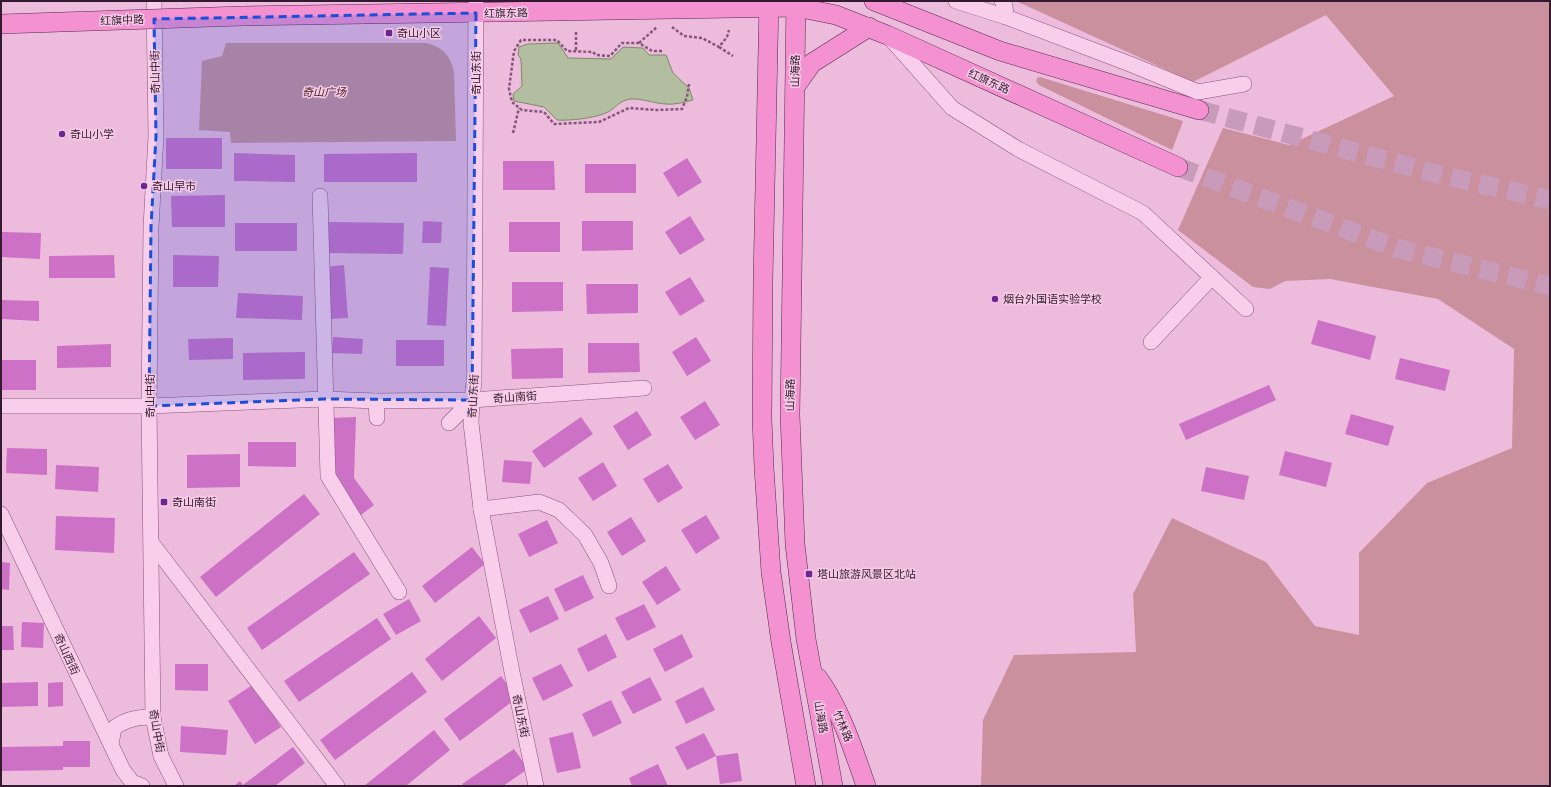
<svg xmlns="http://www.w3.org/2000/svg" width="1551" height="787" viewBox="0 0 1551 787" font-family="Merriweather,'Noto Sans SC',serif">
	<rect width="100%" height="100%" fill="#edbbdc"/>
	<g fill="#cb909d">
		<polygon points="1016,1 1550,1 1550,786 981,786 983,720 1014,655 1136,652 1133,594 1172,518 1266,562 1315,626 1359,635 1359,553 1427,483 1512,448 1514,349 1438,299 1330,279 1285,281 1270,289 1253,287 1178,230 1223,128 1289,145 1394,96 1326,15 1193,82"/>
		<path d="M226,43H426C443,47 451,56 454,73L456,141L231,143L230,132L199,130L202,61L222,56Z"/>
		<polygon points="1040,77 1183,121 1172,150 1039,85 1036,81 1037,78"/>
	</g>
	<path fill="#b3bea0" stroke="#7d8b68" d="M558,43L568,58L611,59L623,47L643,48L649,55H666L673,73L689,88L693,100C685,102 674,105 666,104C656,104 635,96 626,100C619,102 614,109 608,112C597,118 569,121 557,120L544,107L514,101L513,94L522,86L521,59L518,55L519,47L528,44Z"/>
	<g fill="#cc71c6">
		<rect x="166" y="138" width="56" height="31"/>
		<polygon points="234,153 295,155 295,182 234,181"/>
		<polygon points="417,153 417,182 324,182 324,154"/>
		<polygon points="687,158 702,182 678,197 663,173"/>
		<polygon points="503,161 554,161 555,190 503,190"/>
		<rect x="585" y="164" width="51" height="29"/>
		<polygon points="225,195 225,227 172,227 171,196"/>
		<polygon points="690,216 705,240 680,255 665,232"/>
		<polygon points="423,221 442,222 441,243 422,243"/>
		<polygon points="582,221 633,221 633,250 582,251"/>
		<polygon points="327,222 404,223 403,254 326,253"/>
		<rect x="509" y="222" width="51" height="30"/>
		<rect x="235" y="223" width="62" height="28"/>
		<polygon points="1,232 41,233 40,259 1,257"/>
		<polygon points="114,255 115,278 49,278 49,256"/>
		<polygon points="173,255 219,256 218,287 173,287"/>
		<polygon points="344,265 348,318 329,319 325,267"/>
		<polygon points="430,267 449,268 446,326 427,325"/>
		<polygon points="690,277 705,301 680,316 665,292"/>
		<polygon points="512,282 563,282 563,311 512,312"/>
		<polygon points="586,284 638,284 638,313 587,314"/>
		<polygon points="238,293 303,296 302,320 236,318"/>
		<polygon points="1,300 39,301 39,321 1,319"/>
		<polygon points="1318,320 1376,336 1370,360 1311,344"/>
		<polygon points="333,337 363,339 362,354 332,353"/>
		<polygon points="696,337 711,361 687,376 672,352"/>
		<polygon points="233,338 233,359 189,360 188,339"/>
		<rect x="396" y="340" width="48" height="26"/>
		<polygon points="588,343 639,343 640,372 588,373"/>
		<polygon points="111,344 111,367 57,368 57,346"/>
		<polygon points="563,348 563,378 512,379 511,349"/>
		<polygon points="305,352 305,379 243,380 243,353"/>
		<polygon points="1400,358 1450,370 1445,391 1395,379"/>
		<rect x="1" y="360" width="35" height="30"/>
		<polygon points="1269,385 1276,400 1186,440 1179,424"/>
		<polygon points="705,401 720,425 695,440 680,417"/>
		<polygon points="637,411 652,435 628,450 613,426"/>
		<polygon points="1351,414 1394,426 1388,446 1345,434"/>
		<polygon points="356,417 354,478 374,505 357,518 330,488 331,418"/>
		<polygon points="581,417 593,434 544,468 532,451"/>
		<polygon points="248,442 296,442 296,467 248,466"/>
		<polygon points="7,448 47,449 47,475 6,473"/>
		<polygon points="1285,451 1332,463 1326,487 1279,475"/>
		<polygon points="240,454 240,487 187,488 187,455"/>
		<polygon points="504,460 532,462 530,484 502,482"/>
		<polygon points="603,462 617,486 593,501 578,478"/>
		<polygon points="668,464 683,488 658,503 643,479"/>
		<polygon points="56,465 99,467 98,492 55,489"/>
		<polygon points="1206,467 1249,476 1244,500 1201,491"/>
		<polygon points="304,494 320,514 216,597 200,577"/>
		<polygon points="706,515 720,538 696,554 681,530"/>
		<polygon points="56,516 115,518 114,553 55,550"/>
		<polygon points="631,517 646,541 622,556 607,532"/>
		<polygon points="547,520 558,543 529,557 518,534"/>
		<polygon points="472,547 485,564 435,603 422,586"/>
		<polygon points="354,552 370,574 262,650 247,628"/>
		<polygon points="1,562 10,563 9,590 1,589"/>
		<polygon points="666,566 681,590 657,605 642,582"/>
		<polygon points="583,575 594,598 565,612 554,589"/>
		<polygon points="548,596 559,619 530,633 519,610"/>
		<polygon points="409,599 421,621 396,635 383,614"/>
		<polygon points="644,604 656,627 627,641 615,618"/>
		<polygon points="479,616 496,638 442,681 425,659"/>
		<polygon points="377,618 391,639 299,702 284,681"/>
		<polygon points="22,622 44,623 43,648 21,647"/>
		<polygon points="1,626 13,626 14,650 1,650"/>
		<polygon points="606,634 617,657 588,672 577,649"/>
		<polygon points="682,634 693,657 665,672 653,649"/>
		<polygon points="175,664 208,664 208,691 175,690"/>
		<polygon points="561,664 573,686 543,701 532,678"/>
		<polygon points="412,672 427,692 335,760 320,740"/>
		<polygon points="501,676 517,698 460,741 444,719"/>
		<polygon points="650,677 662,700 633,714 621,692"/>
		<polygon points="38,682 38,706 1,707 1,683"/>
		<polygon points="63,682 63,706 48,707 48,683"/>
		<polygon points="254,684 281,727 255,744 228,701"/>
		<polygon points="703,687 715,710 686,724 675,701"/>
		<polygon points="611,700 622,723 593,737 582,714"/>
		<polygon points="181,726 228,730 226,755 180,752"/>
		<polygon points="434,730 450,750 406,786 364,786"/>
		<polygon points="573,732 581,768 557,773 549,738"/>
		<polygon points="704,733 716,756 687,770 675,747"/>
		<polygon points="63,741 90,741 90,767 63,767 63,770 1,771 1,747 63,746"/>
		<polygon points="293,747 305,763 275,786 234,786 240,781 243,785"/>
		<polygon points="514,749 528,769 503,786 464,786 462,784"/>
		<polygon points="738,753 742,781 720,784 716,756"/>
		<polygon points="658,764 668,786 632,786 629,778"/>
	</g>
	<g fill="none" stroke-linecap="round" stroke-linejoin="round">
		<g stroke="#c89bba" stroke-width="19" stroke-dasharray="19 10" stroke-linecap="butt">
			<polyline points="1199,110 1441,175 1550,200"/>
			<polyline points="1178,167 1396,248 1550,286"/>
		</g>
		<defs>
			<g id="minor">
				<polyline points="154,1 156,136 151,227 149,406 153,717 161,756 176,786"/>
				<polyline points="476,1 474,381 472,400 471,423 481,509 512,672 536,786"/>
				<polyline points="956,1 1006,17 1130,64 1198,92 1244,84"/>
				<polyline points="1002,1 1005,6 1006,17"/>
				<polyline points="889,37 952,108 1018,149 1143,213 1246,309"/>
				<polyline points="320,196 328,476 399,592"/>
				<polyline points="1151,342 1212,277"/>
				<polyline points="376,401 377,418"/>
				<polyline points="1,406 149,406 325,399 376,401 472,400 644,388"/>
				<polyline points="449,423 472,400"/>
				<polyline points="481,509 539,502 559,510 585,535 601,563 609,586"/>
				<polyline points="1,514 123,770 132,782 142,786"/>
				<polyline points="151,542 337,786"/>
				<path d="M111,744L114,728C126,719 138,717 153,717"/>
			</g>
			<g id="major">
				<polyline points="769,1 763,280 762,419 764,468 771,572 781,642 806,786"/>
				<polyline points="796,1 790,415 795,544 806,639 833,786"/>
				<polyline points="874,1 1000,51 1199,110"/>
				<polyline points="242,16 796,7 836,15 887,35 1178,167"/>
				<polyline points="795,87 812,63 869,27"/>
				<path d="M818,678C841,710 853,749 866,786"/>
			</g>
		</defs>
		<use href="#minor" stroke="#85557c" stroke-width="16"/>
		<use href="#major" stroke="#522a4d" stroke-width="20"/>
		<g stroke="#85557c" stroke-width="2.5" stroke-dasharray="3 2" stroke-linecap="butt">
			<polyline points="672,27 684,36 702,38 719,47 727,37 729,30"/>
			<polyline points="639,43 657,27"/>
			<polyline points="719,47 733,56"/>
			<polyline points="576,50 576,30"/>
			<polyline points="662,51 652,51 639,43 622,43 610,56 596,55 593,52 567,51 557,40 521,40 514,51 509,89 512,102 522,110 544,112 554,124 599,122 629,108 657,110 682,109 687,97 689,84"/>
			<polyline points="513,133 519,108"/>
		</g>
		<use href="#minor" stroke="#f9ceea" stroke-width="15"/>
		<use href="#major" stroke="#f391d1" stroke-width="19"/>
		<defs>
			<polyline id="major-bridge" points="1,24 242,16"/>
		</defs>
		<use href="#major-bridge" stroke="#522a4d" stroke-width="20" stroke-linecap="butt"/>
		<use href="#major-bridge" stroke="#f391d1" stroke-width="19"/>
	</g>
	<path fill="#1d4ed8" fill-opacity="0.2" stroke="#1d4ed8" stroke-width="3" stroke-dasharray="8 5" stroke-linejoin="round" d="M476,13L472,400L325,399L149,406L151,227L156,136L154,19Z"/>
	<g fill="#6d2594" stroke="#f5cbe6" stroke-width="1.5">
		<rect x="385" y="29" width="8" height="8" rx="2"/>
		<circle cx="62" cy="134" r="4"/>
		<circle cx="144" cy="186" r="4"/>
		<circle cx="995" cy="299" r="4"/>
		<rect x="160" y="498" width="8" height="8" rx="2"/>
		<rect x="805" y="570" width="8" height="8" rx="2"/>
	</g>
	<g text-anchor="middle" dominant-baseline="central" stroke-width="3" stroke-linejoin="round" paint-order="stroke">
		<g font-size="11" fill="#331a30" stroke="#f5cbe6">
			<text transform="translate(506 13) rotate(-1)">红旗东路</text>
			<text transform="translate(122 20) rotate(-2)">红旗中路</text>
			<text transform="translate(795 71) rotate(-89)">山海路</text>
			<text transform="translate(155 72) rotate(-91)">奇山中街</text>
			<text transform="translate(476 73) rotate(-90)">奇山东街</text>
			<text transform="translate(989 81) rotate(24)">红旗东路</text>
			<text transform="translate(790 395) rotate(-89)">山海路</text>
			<text transform="translate(150 396) rotate(-90)">奇山中街</text>
			<text transform="translate(473 396) rotate(-87)">奇山东街</text>
			<text transform="translate(515 397) rotate(-4)">奇山南街</text>
			<text transform="translate(67 654) rotate(65)">奇山西街</text>
			<text transform="translate(521 716) rotate(78)">奇山东街</text>
			<text transform="translate(821 717) rotate(80)">山海路</text>
			<text transform="translate(843 726) rotate(66)">竹林路</text>
			<text transform="translate(157 731) rotate(80)">奇山中街</text>
		</g>
		<g font-size="11" fill="#331a30" stroke="#f5cbe6" text-anchor="start">
			<text x="397" y="33">奇山小区</text>
			<text x="70" y="134">奇山小学</text>
			<text x="152" y="186">奇山早市</text>
			<text x="1003" y="299">烟台外国语实验学校</text>
			<text x="172" y="502">奇山南街</text>
			<text x="817" y="574">塔山旅游风景区北站</text>
		</g>
		<g font-size="11" font-style="italic" fill="#502125" stroke="#f5cbe6">
			<text x="324" y="92">奇山广场</text>
		</g>
	</g>
	<rect width="1551" height="787" fill="none" stroke="#331a30" stroke-width="4"/>
</svg>
